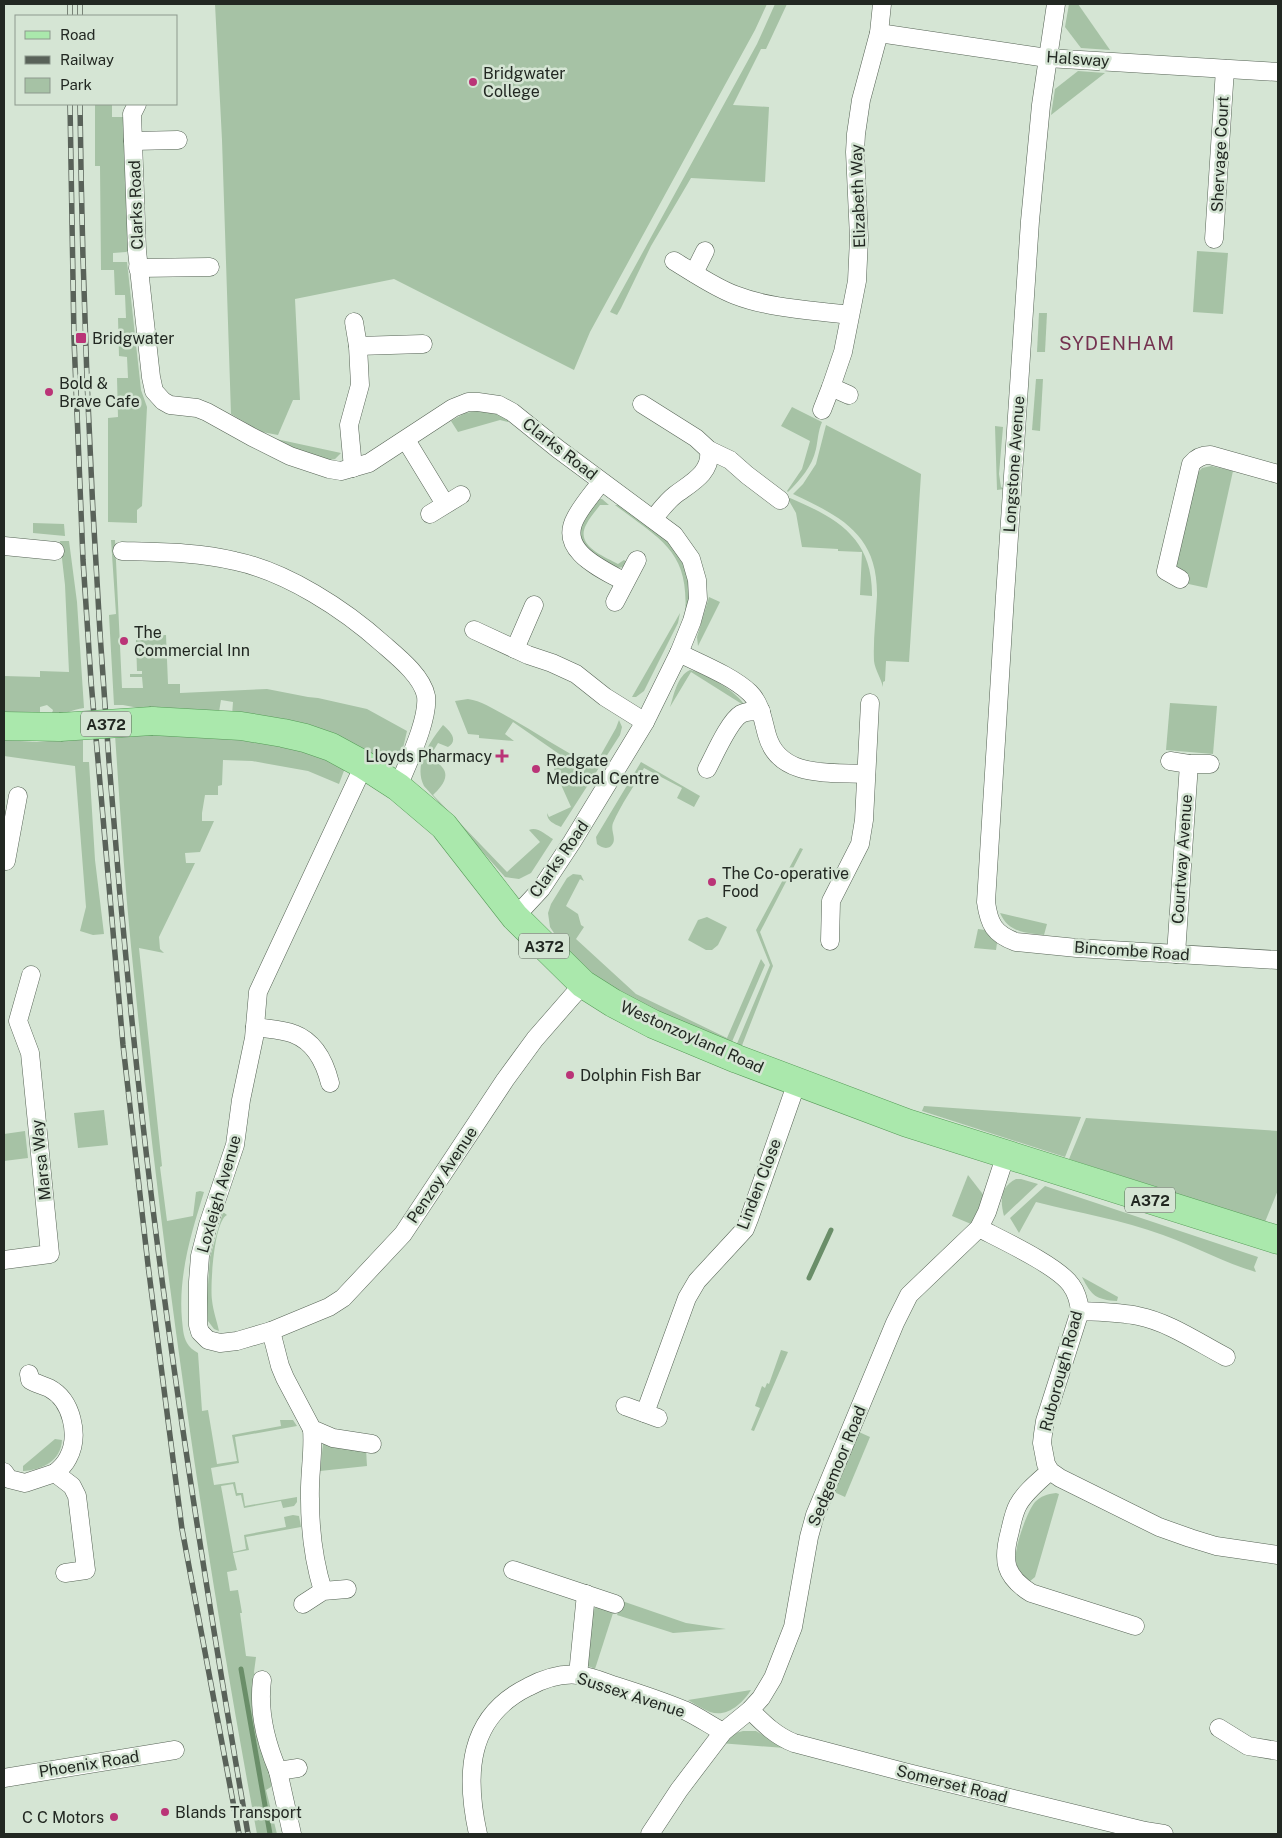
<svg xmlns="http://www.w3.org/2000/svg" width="1282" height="1838" viewBox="0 0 1282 1838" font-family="'Public Sans',sans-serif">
	<rect width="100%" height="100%" fill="#d5e5d4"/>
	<g fill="#a6c2a5">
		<polygon points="215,4 767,4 755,30 590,332 574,370 394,279 295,299 300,400 293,400 278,435 262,432 231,414 222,140"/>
		<polygon points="775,4 787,4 766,49 761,49 733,105 769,107 765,182 691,178 651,246 621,308 617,315 610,312 757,44"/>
		<polygon points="1069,4 1078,4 1110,50 1081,48 1065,27"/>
		<polygon points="1078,71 1105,73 1051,115 1055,89"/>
		<polygon points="95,104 112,104 112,117 126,117 131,249 126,252 113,253 113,262 127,262 141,390 147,407 142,506 137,510 137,523 108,522 108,418 118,417 117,378 128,378 127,357 119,356 118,318 126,318 125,295 115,295 114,270 101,270 100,166 95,166"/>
		<polygon points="1197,251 1228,253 1223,314 1193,312"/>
		<polygon points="1039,313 1047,313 1045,352 1037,352"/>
		<polygon points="1036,379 1043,379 1040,431 1032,430"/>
		<path d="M792,407L822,422C818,431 818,440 816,449C812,467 800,480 788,492L787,491L802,469L810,441L781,426Z"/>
		<polygon points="484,410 495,411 510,420 508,422 500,420 458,432 451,421 465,413"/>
		<path d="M826,425L921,474L909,662L886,661L885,681L883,682V687C881,678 875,670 874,661C873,640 876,617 877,596C878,535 842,517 793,494L803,484L816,464Z"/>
		<polygon points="995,426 1003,427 999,474 1001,487 1004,489 997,490"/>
		<path d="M267,437L341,453L335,459C322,464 281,443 267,437Z"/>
		<polygon points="1211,466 1233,471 1207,588 1184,583 1175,564 1195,476 1202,468"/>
		<path d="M790,498C837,518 873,538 872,596L860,595L862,552L838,551V549L802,547L796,513L788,499Z"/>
		<path d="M598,499H602L609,505H600C595,512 589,518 586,525C575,546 604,556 618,564L624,560L627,562L624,567L617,568L585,549L580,534L581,524Z"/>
		<path d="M615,505H619C649,525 689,549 691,590C692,598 687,608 685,616C690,551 662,541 615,505Z"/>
		<polygon points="33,523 64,524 65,536 33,533"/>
		<polygon points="111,540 115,540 122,688 143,688 142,677 130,677 130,674 142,674 142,671 137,671 136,640 143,640 143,636 166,635 168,684 180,684 180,693 267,689 308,697 318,698 367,709 407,731 403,748 397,759 388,761 350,743 232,715 233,702 221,700 219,712 165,713 123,705 114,705 109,615 116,614"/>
		<path d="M60,541H69L77,602L84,708C72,709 63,716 51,716L53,710L47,705L40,707V715L4,714V676L40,677V671L69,672L65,585Z"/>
		<polygon points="709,597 720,602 698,646 697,637"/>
		<polygon points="680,613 678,623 644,691 636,697 632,697"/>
		<path d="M690,670C705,673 738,692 745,706L691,672L670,707C674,695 677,676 690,670Z"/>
		<path d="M468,699C481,701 492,708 503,714C534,731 563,751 594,767L616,728L619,720L622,727L620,735L561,827C554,824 547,821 547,813L549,817L571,807L554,769L562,756L513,722L505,734L514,741L479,738V735L468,734L455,701Z"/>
		<polygon points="1170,703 1217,706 1213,754 1166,750"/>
		<path d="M443,725C450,731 459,740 448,747L438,743L429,758C433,761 439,763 442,767C451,777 440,788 433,795L507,872L540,842L529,830C537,826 546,835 553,839L531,873L519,879L505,877L424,786C413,764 430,742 443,725Z"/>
		<path d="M148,734L224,736L308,751L345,768L339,784L308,771L252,761L223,760L222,785L218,786V795H205L202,813V821H214L200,852L185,853L186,863H195L159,937L160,949L164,953L139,948L162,1166L160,1167L167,1221L193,1216L196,1192L200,1191L204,1192C191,1234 178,1276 182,1320C183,1328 183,1336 187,1343C189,1347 193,1350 198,1353L202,1411L208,1410L217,1464L237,1461L232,1435L281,1426L280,1420H293L297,1426L235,1437L239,1463L211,1468L214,1485L235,1482L237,1493H243L245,1506L297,1497V1502L294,1506L283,1508L281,1501L244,1508L241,1495L236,1496L233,1484L221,1486L233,1552L246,1549L244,1535L286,1527L284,1517L293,1515L299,1516L301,1527L246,1537L249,1550L233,1553L237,1570L227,1572L230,1591L238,1590L242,1613H240L246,1656L256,1657L254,1672L256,1678L254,1699L271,1781V1787L266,1790L277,1834H257C202,1540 160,1244 131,946C124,876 120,806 115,735Z"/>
		<polygon points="83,738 83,762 89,762 95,860 104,934 93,935 80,931 86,907 75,766 4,756 4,740 37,742"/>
		<path d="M641,762L700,796L694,807L677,798L682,788L644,768C635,785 620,806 613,823C610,831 618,840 611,846C606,850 601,847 597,844L596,837Z"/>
		<polygon points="800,848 803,849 760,932 773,966 741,1048 736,1046 770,965 756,930"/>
		<polygon points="573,874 581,875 584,881 580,879 566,906 578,914 581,925 584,927 576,939 636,994 727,1038 761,959 765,965 731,1044 633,1000 594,975 560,942 550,927 548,913 551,904 567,878"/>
		<path d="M1000,913L1047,924L1044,935C1025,933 1008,932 1000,913Z"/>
		<polygon points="707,917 727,927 718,945 712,950 706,950 688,940 698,920"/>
		<polygon points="978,929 985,930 997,943 996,950 974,948"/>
		<polygon points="924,1106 1081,1117 1065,1157 922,1111"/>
		<polygon points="104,1110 108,1145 78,1148 74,1113"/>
		<polygon points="1086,1118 1278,1131 1278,1190 1265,1222 1069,1159"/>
		<polygon points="25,1131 28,1158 4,1161 4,1134"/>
		<polygon points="968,1175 985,1197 974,1221 971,1224 952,1216"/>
		<path d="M1016,1179H1021L1038,1184L1004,1216C1000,1201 1000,1187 1016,1179Z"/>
		<path d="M1045,1186L1258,1257L1254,1267L1256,1272C1224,1263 1195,1246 1163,1235C1122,1220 1079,1213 1036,1202L1019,1233L1010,1218Z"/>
		<path d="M223,1212L227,1215C214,1221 210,1286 212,1300C213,1311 217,1321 219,1331L214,1329L208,1321L207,1298L210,1257Z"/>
		<path d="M1082,1277L1118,1297L1117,1301C1096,1300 1091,1295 1082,1277Z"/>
		<polygon points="781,1350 788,1352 754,1431 751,1430 760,1408 755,1406 762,1386 765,1388 767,1383 769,1384"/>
		<polygon points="859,1432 870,1437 845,1497 834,1492"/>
		<path d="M55,1439L62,1440C61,1461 42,1470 23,1471V1466Z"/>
		<polygon points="323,1444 366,1449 367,1466 320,1471"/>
		<path d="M1056,1493L1059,1494L1035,1577L1029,1582C1023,1576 1018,1570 1016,1562C1013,1551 1027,1511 1035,1502C1041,1496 1047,1494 1056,1493Z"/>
		<polygon points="622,1601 686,1623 726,1629 673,1633 617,1615"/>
		<polygon points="597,1607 614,1610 595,1669 588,1666 587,1664 592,1610"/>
		<path d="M751,1690C743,1703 727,1718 710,1712C703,1709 695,1704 688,1700Z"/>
		<polygon points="743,1731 756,1731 785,1748 719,1743 732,1734"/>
	</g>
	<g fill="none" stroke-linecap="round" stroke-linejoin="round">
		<g stroke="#6a8e69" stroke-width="5">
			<polyline points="809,1278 831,1230"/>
			<polyline points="241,1669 270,1834"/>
		</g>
		<defs>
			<g id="street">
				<path d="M1056,4L1041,105L1030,221L1005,596L986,902C989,924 994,934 1016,942L1077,948L1278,960"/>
				<polyline points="879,33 1047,58 1278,72"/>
				<polyline points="137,104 132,114 137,251 151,377 154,391 163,401 170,405 197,408 207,412 252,437 290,456 329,469 341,471 369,463 453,408 468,402 478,402 499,405 512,412 558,449 674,535 691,559 697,580 698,599 692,621 679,653 645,722 572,842 541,889 515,917"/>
				<polyline points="133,141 178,140"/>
				<polyline points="1214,239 1225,69"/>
				<path d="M674,261C694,273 714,287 735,295C771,309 812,310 849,315"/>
				<polyline points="138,268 210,267"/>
				<polyline points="694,273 705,251"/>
				<polyline points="358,346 423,344"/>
				<polyline points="831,387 849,395"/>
				<polyline points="642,404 696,438 709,450 730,460 747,475 780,500"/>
				<polyline points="822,410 831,387 843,352 857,281 859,238 855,152 856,134 861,100 879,33 882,4"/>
				<polyline points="406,440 445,504"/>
				<polyline points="353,468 349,425 360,385 358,346 354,322"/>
				<path d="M601,482C593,493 583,504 576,517C557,551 602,569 625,582"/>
				<polyline points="430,514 461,495"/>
				<path d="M653,519C660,511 666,502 675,495C691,483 712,473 709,450"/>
				<polyline points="4,546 55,551"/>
				<path d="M122,551C159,552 199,552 235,561C287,572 344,609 383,644C398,657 422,676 426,696C429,720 407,764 398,787"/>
				<path d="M1180,579L1166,571L1191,464C1196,458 1202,455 1210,455L1278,474"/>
				<polyline points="615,602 637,560"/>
				<polyline points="474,630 528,655 552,663 576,674 605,697 645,722"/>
				<polyline points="515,649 534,605"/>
				<path d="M679,653C701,664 732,676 750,693C761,704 763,721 767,735C779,779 831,772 866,774"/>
				<polyline points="1170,761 1189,764 1210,764"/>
				<polyline points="364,765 258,992 254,1038 241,1100 235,1145 208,1225 200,1256 198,1282 198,1325 200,1332 208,1340 220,1343 237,1341 271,1331 329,1307 343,1298 403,1234 505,1080 535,1039 583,984"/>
				<path d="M707,769C714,756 729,721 741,714C746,711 755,711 761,711"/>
				<polyline points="6,861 18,796"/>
				<polyline points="830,941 831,901 860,844 864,820 870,703"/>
				<polyline points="1176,954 1189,764"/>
				<path d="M255,1027C267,1029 282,1029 294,1034C315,1042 325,1063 330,1083"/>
				<path d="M979,1228C1002,1240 1058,1266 1071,1285C1077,1293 1079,1302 1080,1311L1045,1421L1043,1434L1042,1443L1046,1464L1050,1471L1060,1478L1159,1527L1190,1538L1216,1546L1278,1555"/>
				<polyline points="4,1260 50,1254 30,1053 18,1021 31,975"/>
				<path d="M1080,1311C1099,1312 1119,1312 1138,1316C1169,1322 1199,1343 1226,1357"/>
				<polyline points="271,1331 280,1366 285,1378 312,1429 333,1438 372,1444"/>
				<path d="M29,1374L30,1380C36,1384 43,1385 49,1388C72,1400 80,1436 68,1458C65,1464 60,1469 55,1473L72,1486L77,1496L86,1570L65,1573"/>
				<polyline points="625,1406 658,1418"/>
				<polyline points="645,1413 687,1298 697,1281 745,1229 749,1219 797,1082"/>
				<path d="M312,1429C314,1452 309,1475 310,1499C310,1529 314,1562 323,1591"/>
				<path d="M1050,1471C1039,1481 1025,1492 1018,1505C1014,1512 1012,1522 1010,1531C1002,1560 1004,1576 1031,1593L1135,1626"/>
				<polyline points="4,1472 9,1479 25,1483 55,1473"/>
				<polyline points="513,1570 615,1604"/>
				<polyline points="303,1604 323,1591 347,1589"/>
				<polyline points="578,1675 586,1594"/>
				<path d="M262,1680C258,1711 266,1743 278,1771L298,1768"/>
				<path d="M750,1710C764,1724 776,1736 794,1743L904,1772L1145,1831L1164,1834"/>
				<polyline points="1219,1728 1248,1746 1278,1751"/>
				<polyline points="278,1771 292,1834"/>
				<polyline points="4,1778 175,1750"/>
				<path d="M478,1834C465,1775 467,1717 528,1687C543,1679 562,1673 579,1675C592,1677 604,1682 616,1686C638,1693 662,1701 684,1710C697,1716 710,1725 723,1732"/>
				<polyline points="650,1834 679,1790 723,1732 750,1710 761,1698 773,1678 793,1627 809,1537 815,1515 895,1323 909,1295 979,1228 987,1212 1006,1154"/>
			</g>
			<g id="primary">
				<polyline points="152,721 241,726 283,733 305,738 331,747 364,765 398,787 444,826 515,917 583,984 613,1003 653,1024 737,1059 907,1123 1278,1240"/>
				<polyline points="4,726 60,727"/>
			</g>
		</defs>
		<use href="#street" stroke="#566355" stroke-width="19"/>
		<use href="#primary" stroke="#569b58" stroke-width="29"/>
		<use href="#street" stroke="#fff" stroke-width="18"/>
		<use href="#primary" stroke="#aae8ac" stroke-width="28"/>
		<defs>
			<g id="rail">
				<polyline points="70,4 70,16"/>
				<polyline points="80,16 80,4"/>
				<polyline points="70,104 74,339 83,560 91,681 123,1045 148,1265 182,1529 239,1834"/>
				<path d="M80,104C84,442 105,780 142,1116C169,1357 207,1596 248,1834"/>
			</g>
		</defs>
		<use href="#rail" stroke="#596259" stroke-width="5.5"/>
		<use href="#rail" stroke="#d5e5d4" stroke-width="4" stroke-dasharray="11" stroke-linecap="butt"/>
		<defs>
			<polyline id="primary-bridge" points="60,727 152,721"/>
		</defs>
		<use href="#primary-bridge" stroke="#569b58" stroke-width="29" stroke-linecap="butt"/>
		<use href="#primary-bridge" stroke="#aae8ac" stroke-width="28"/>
	</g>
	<g fill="#ba3477" stroke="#d5e5d4" stroke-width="2">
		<circle cx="473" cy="82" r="5"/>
		<rect x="75" y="332" width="12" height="12" rx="2.5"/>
		<circle cx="49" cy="392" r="5"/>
		<circle cx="124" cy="641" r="5"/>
		<path d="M499.5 748.5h5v5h5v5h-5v5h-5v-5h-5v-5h5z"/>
		<circle cx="536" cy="769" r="5"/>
		<circle cx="712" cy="882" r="5"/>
		<circle cx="570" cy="1075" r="5"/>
		<circle cx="165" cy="1812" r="5"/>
		<circle cx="114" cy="1817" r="5"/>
	</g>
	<g text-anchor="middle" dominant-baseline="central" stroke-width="5" stroke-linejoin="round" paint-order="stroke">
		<g fill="#d5e5d4" stroke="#586157" stroke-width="1">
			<rect x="81" y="711.5" width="50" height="25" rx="4"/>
			<rect x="519" y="933.5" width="50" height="25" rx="4"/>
			<rect x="1125" y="1187.5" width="50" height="25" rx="4"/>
		</g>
		<g font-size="15" font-weight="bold" fill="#222822">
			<text x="106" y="724">A372</text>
			<text x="544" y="946">A372</text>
			<text x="1150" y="1200">A372</text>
		</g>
		<g font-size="16" fill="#222822" stroke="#d5e5d4">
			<text transform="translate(1078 59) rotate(4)">Halsway</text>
			<text transform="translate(1220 154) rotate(-87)">Shervage Court</text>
			<text transform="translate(858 196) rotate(-92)">Elizabeth Way</text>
			<text transform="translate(136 205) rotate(-92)">Clarks Road</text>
			<text transform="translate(560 449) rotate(38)">Clarks Road</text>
			<text transform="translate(1014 464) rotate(-86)">Longstone Avenue</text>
			<text transform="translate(559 859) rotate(-55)">Clarks Road</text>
			<text transform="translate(1182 859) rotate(-86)">Courtway Avenue</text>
			<text transform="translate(1132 951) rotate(4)">Bincombe Road</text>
			<text transform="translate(692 1037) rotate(24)">Westonzoyland Road</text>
			<text transform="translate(41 1160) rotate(-96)">Marsa Way</text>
			<text transform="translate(442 1175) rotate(-56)">Penzoy Avenue</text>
			<text transform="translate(759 1184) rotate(-69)">Linden Close</text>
			<text transform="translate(219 1194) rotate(-74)">Loxleigh Avenue</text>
			<text transform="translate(1061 1371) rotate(-75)">Ruborough Road</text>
			<text transform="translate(837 1466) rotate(-68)">Sedgemoor Road</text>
			<text transform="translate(631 1695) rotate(18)">Sussex Avenue</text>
			<text transform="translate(89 1764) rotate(-9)">Phoenix Road</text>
			<text transform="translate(952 1784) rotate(14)">Somerset Road</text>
		</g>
		<g font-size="16" fill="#222822" stroke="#d5e5d4" text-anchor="start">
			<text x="483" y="73">Bridgwater<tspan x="483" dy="18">College</tspan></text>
			<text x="92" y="338">Bridgwater</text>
			<text x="59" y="383">Bold &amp;<tspan x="59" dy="18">Brave Cafe</tspan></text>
			<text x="134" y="632">The<tspan x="134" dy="18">Commercial Inn</tspan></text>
			<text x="492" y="756" text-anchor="end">Lloyds Pharmacy</text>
			<text x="546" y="760">Redgate<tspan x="546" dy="18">Medical Centre</tspan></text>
			<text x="722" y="873">The Co-operative<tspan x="722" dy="18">Food</tspan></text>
			<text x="580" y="1075">Dolphin Fish Bar</text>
			<text x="175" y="1812">Blands Transport</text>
			<text x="104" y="1817" text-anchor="end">C C Motors</text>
		</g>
		<g font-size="19" letter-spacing="1" fill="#743250" stroke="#d5e5d4">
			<text x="1117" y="343">SYDENHAM</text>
		</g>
	</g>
	<rect width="1282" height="1838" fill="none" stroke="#222822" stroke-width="10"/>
	<rect x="15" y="15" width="162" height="90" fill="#d5e5d4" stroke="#8d998d"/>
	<rect x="25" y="31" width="25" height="8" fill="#aae8ac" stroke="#8d998d"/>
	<text x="60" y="40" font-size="15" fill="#222822">Road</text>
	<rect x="25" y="56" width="25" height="8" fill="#596259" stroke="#8d998d"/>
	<text x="60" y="65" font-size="15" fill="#222822">Railway</text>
	<rect x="25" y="78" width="25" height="15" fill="#a6c2a5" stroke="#8d998d"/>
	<text x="60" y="90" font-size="15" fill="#222822">Park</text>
</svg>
